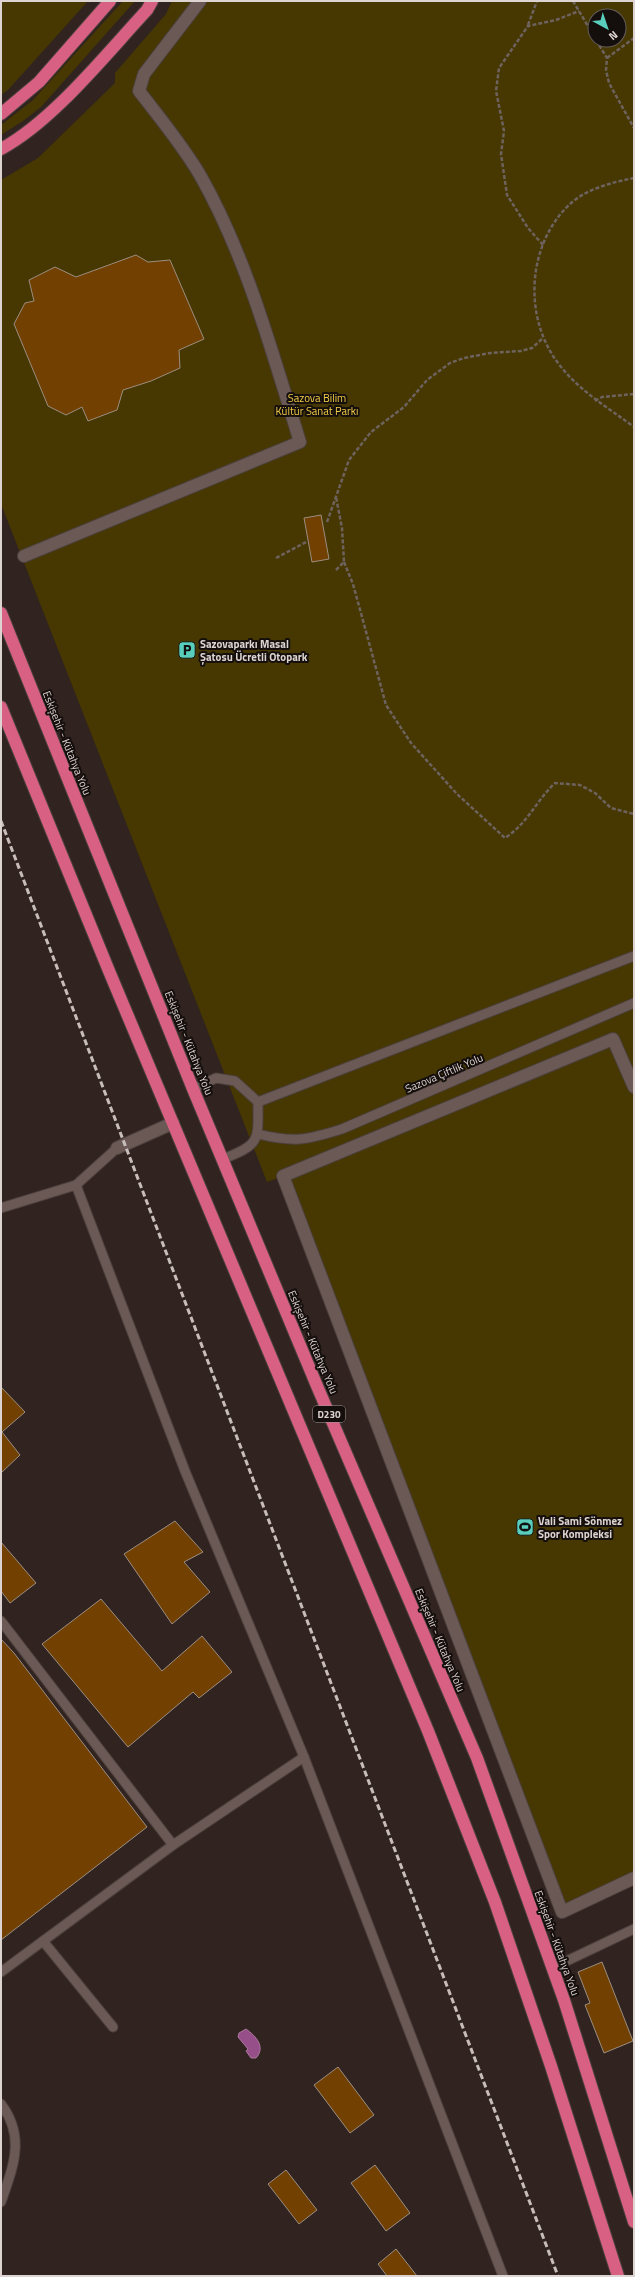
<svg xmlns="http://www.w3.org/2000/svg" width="635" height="2277" viewBox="0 0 635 2277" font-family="'Titillium Web',sans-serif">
	<rect width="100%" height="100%" fill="#31231f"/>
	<g fill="#463800" fill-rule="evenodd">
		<polygon points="1,1 88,1 8,90 1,95"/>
		<polygon points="123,1 135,1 41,107 23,121 1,135 1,125 33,100"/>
		<path d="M172,1H634V1878L562,1912L283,1176L267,1182L1,504V180L38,158L115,83V73L166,14ZM595,16H619V40H595Z"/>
	</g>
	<path fill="#974f89" stroke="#ac779e" d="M246,2029C256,2036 266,2047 256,2058H251L246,2051L248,2049L238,2037L239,2033Z"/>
	<g fill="#724000" stroke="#9b8e82">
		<polygon points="136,255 148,262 170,260 204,339 179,350 180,368 151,381 123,390 117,410 88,421 82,407 66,415 48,406 14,324 25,303 34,301 29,280 55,267 76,277"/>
		<polygon points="321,515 329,559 312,562 304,518"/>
		<polygon points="1,1387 25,1412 2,1432 20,1455 1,1473"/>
		<polygon points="175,1521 203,1552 184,1562 210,1592 172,1624 124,1554"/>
		<polygon points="1,1542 36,1583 10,1603 1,1591"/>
		<polygon points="101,1599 162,1671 202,1636 232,1672 199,1698 193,1692 128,1747 42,1644"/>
		<polygon points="1,1639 14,1653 147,1827 1,1940"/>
		<polygon points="602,1962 633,2041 604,2053 585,2005 590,2003 578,1972"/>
		<polygon points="338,2067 374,2115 350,2133 314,2085"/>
		<polygon points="375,2165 410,2213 386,2231 351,2183"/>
		<polygon points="286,2170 317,2210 299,2224 268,2184"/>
		<polygon points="396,2249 417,2276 387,2276 378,2264"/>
	</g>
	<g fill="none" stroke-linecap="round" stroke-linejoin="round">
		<defs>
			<g id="lane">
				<path d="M193,1089L216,1078L235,1081L258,1102C258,1141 261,1144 223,1159"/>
				<polyline points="258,1102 634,956"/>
				<path d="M258,1134C294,1143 307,1140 342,1129L634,1003"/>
				<polyline points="76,1185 117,1148"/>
				<polyline points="1,1208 76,1185 185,1471 304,1757 503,2276"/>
				<polyline points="1,1621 173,1845 304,1757"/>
				<polyline points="43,1941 113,2027"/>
				<polyline points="552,1968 634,1929"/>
				<polyline points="1,1972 173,1845"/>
				<path d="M1,2104C26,2137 13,2167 1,2202"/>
			</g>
			<g id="street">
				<path d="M24,556L300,442C272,352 247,258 200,175C183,146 160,118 139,91L144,74L200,1"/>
				<polyline points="634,1087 613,1039 283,1176 562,1912 634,1878"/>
				<polyline points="117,1148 173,1123"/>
			</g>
			<g id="highway">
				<polyline points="1,114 39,82 110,1"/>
				<path d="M1,149C53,121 106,54 147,10L152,1"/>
				<polyline points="1,613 193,1089 317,1386 477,1758 564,2000 634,2222"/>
				<polyline points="1,707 109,971 428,1731 495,1902 551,2066 618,2276"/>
			</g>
		</defs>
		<use href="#lane" stroke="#4c403d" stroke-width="11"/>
		<use href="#street" stroke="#4c403d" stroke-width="14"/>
		<use href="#highway" stroke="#4c403d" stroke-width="14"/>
		<g stroke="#6e625e" stroke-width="2.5" stroke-dasharray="4 2" stroke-linecap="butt">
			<polyline points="573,1 595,38"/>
			<polyline points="528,25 537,1"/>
			<polyline points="596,40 607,58 606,70 609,83 634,128"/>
			<polyline points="607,58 634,38"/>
			<path d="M634,178C613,182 586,189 570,204C527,244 523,317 558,363C579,391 606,406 634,427"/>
			<polyline points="543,245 528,228 507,195 501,154 504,131 496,91 499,68 528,26 556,20 579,11"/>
			<polyline points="595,401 602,397 634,394"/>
			<polyline points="327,522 349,460 371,432 404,407 427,380 450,363 464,358 490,353 521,351 532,348 543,338"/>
			<polyline points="276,558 308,541"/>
			<path d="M344,562L353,584L386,705L411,743L457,794L505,838C528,823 536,801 555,783L580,785L595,793L611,808L634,814"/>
			<polyline points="336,570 344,562 342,528 336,497"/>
		</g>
		<use href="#lane" stroke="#6b5955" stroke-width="9"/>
		<use href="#street" stroke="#6b5955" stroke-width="12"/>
		<use href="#highway" stroke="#d86082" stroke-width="12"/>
		<polyline stroke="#c7bdba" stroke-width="3" stroke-dasharray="6 3" stroke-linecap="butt" points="1,821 558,2276"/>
	</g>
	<defs>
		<symbol id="parking-square" viewBox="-11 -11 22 22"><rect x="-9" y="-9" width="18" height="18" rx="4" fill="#5acebc" stroke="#140e0c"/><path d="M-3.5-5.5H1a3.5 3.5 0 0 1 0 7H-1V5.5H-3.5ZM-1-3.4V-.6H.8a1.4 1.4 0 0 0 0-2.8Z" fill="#111"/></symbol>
		<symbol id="stadium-square" viewBox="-11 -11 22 22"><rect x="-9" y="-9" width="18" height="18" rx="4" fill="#5acebc" stroke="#140e0c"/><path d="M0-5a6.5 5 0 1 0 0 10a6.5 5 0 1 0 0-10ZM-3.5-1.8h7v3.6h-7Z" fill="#111"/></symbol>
	</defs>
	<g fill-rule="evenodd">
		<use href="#parking-square" x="177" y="640" width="20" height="20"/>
		<use href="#stadium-square" x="515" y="1517" width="20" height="20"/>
	</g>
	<g text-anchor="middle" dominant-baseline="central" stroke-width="4" stroke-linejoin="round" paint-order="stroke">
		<rect fill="#140e0c" stroke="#a19895" stroke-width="1" x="313" y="1406" width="32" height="16" rx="3"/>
		<g font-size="10" font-weight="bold" fill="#ddd3d0">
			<text x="329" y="1414">D230</text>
		</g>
		<g font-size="11" fill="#f2cd47" stroke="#140e0c">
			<text x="317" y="398">Sazova Bilim<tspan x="317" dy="13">Kültür Sanat Parkı</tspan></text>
		</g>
		<g font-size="11" font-weight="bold" fill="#ddd3d0" stroke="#140e0c" text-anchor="start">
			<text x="200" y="644">Sazovaparkı Masal<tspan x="200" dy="13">Şatosu Ücretli Otopark</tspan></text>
			<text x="538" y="1521">Vali Sami Sönmez<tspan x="538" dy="13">Spor Kompleksi</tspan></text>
		</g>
		<g font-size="11" fill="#ddd3d0" stroke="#140e0c">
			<text transform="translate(67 743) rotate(68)">Eskişehir - Kütahya Yolu</text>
			<text transform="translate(189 1043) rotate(68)">Eskişehir - Kütahya Yolu</text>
			<text transform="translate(444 1073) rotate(-23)">Sazova Çiftlik Yolu</text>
			<text transform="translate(313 1342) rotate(67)">Eskişehir - Kütahya Yolu</text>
			<text transform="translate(440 1640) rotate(67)">Eskişehir - Kütahya Yolu</text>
			<text transform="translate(557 1943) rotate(70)">Eskişehir - Kütahya Yolu</text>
		</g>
	</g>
	<rect width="635" height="2277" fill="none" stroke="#ddd3d0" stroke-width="4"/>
	<g transform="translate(607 28) rotate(140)"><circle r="19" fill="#140e0c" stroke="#645d5a"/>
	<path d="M0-3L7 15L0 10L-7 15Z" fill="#5acebc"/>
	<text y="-6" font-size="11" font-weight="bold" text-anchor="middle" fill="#ddd3d0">N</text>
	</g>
</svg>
